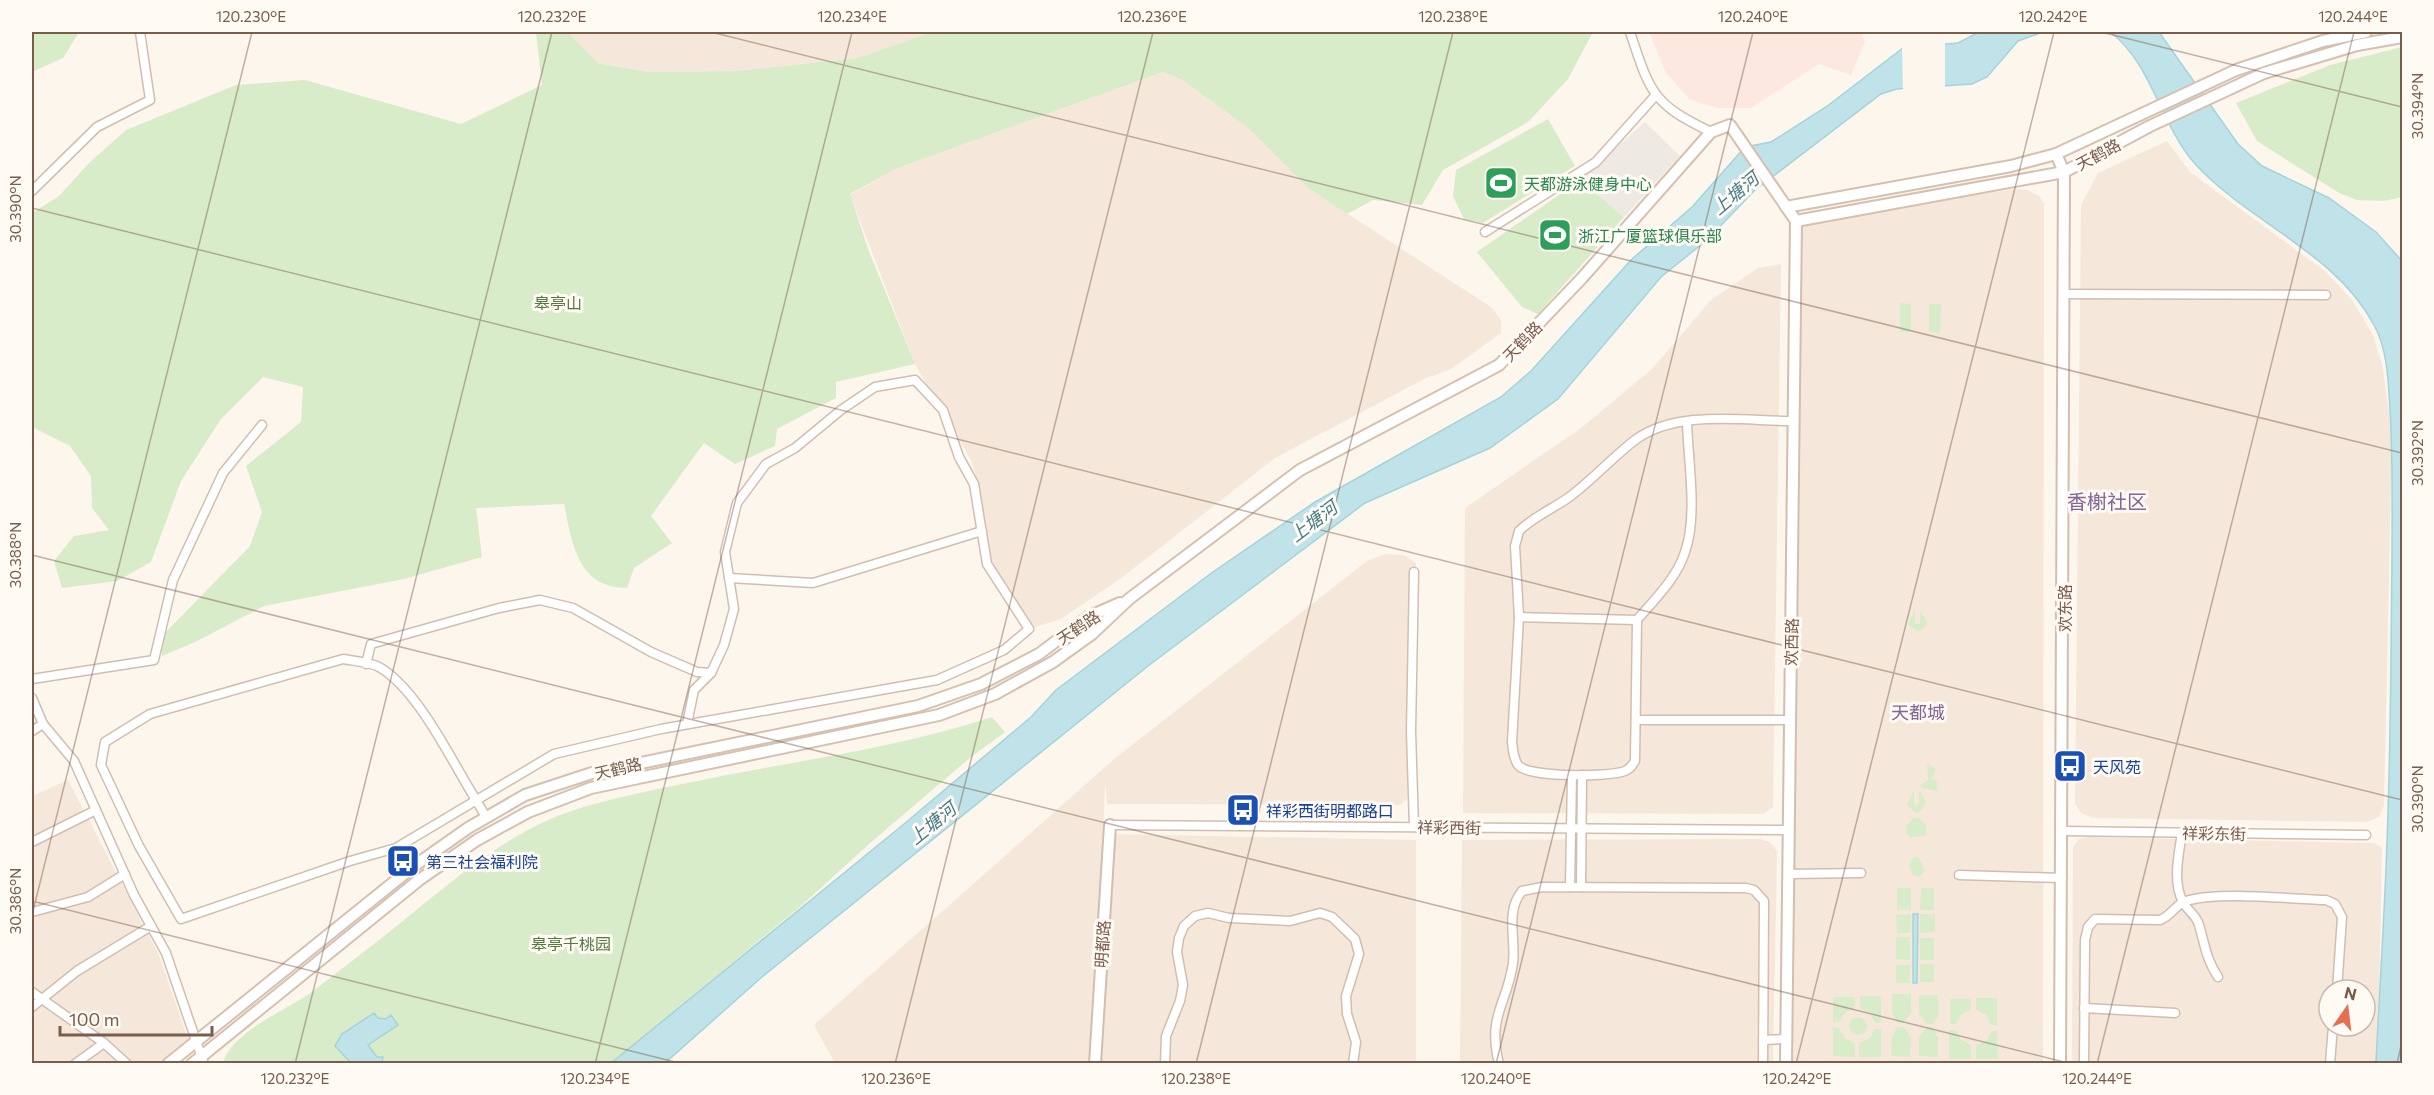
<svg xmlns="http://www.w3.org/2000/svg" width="2434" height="1095" viewBox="0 0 2434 1095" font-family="Commissioner,'Noto Sans SC',sans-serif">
	<rect width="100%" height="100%" fill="#fdf6ec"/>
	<g fill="#f5e8da" fill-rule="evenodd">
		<polygon points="568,32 927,32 921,37 858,58 735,71 649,72 598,63"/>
		<polygon points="1163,72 1181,79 1248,128 1308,188 1491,307 1501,320 1501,333 1451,369 1424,379 1275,458 1120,579 1061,619 1029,629 987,564 978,484 971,460 915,364 850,195 898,168"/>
		<polygon points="2167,141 2190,172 2326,272 2352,300 2373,335 2382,364 2392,432 2384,805 2379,817 2366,822 2093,818 2081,813 2075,804 2081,205 2098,173"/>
		<polygon points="2015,189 2028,190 2039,196 2044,204 2043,1063 1792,1064 1801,235 1804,225 1812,220"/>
		<polygon points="1781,264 1773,807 1763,814 1463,813 1465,508 1581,428 1652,369 1711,300 1758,268"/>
		<polygon points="1386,554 1404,555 1416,563 1407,799 1400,805 1107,804 1105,781 1096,1063 835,1063 814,1025 1113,760 1367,561"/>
		<polygon points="68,780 158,953 188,1039 157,1063 32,1063 32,796"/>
		<polygon points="1113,834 1416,840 1416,1063 1102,1064 1105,846"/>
		<path d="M2088,837L2374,843L2382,848L2378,1063L2072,1064L2073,847L2079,839ZM2329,990H2365V1026H2329Z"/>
		<polygon points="1760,839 1770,842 1777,851 1773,1063 1460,1064 1462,840"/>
	</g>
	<polygon fill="#fde8e0" points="1649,32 1861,32 1865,42 1851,75 1819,64 1751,108 1718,108 1690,100 1666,73"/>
	<polygon fill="#efe9e4" points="1645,122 1680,156 1624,217 1580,180"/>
	<g fill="#d8ecc9">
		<polygon points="32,32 79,32 63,58 32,72"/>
		<path d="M536,32H568L598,63L649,72L735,71L858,58L932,32H1593L1568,79L1528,122L1443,170L1422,205L1373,200L1347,214L1308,188L1248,128L1181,79L1163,72L898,168L850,194L868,249L915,364L836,382V398L777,429L775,446L735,464L704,443L651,516L672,543L634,568L627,588C577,588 572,542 564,504L476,508L482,557L404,579L264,606L197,641L162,656L160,638L250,546L262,512L246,466L301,422L303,387L263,377L221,419L181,481L151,562L117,581L62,588L54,561L74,536L109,530L92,508L91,476L70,446L32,427V213L59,196L89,163L126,130L236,85L305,80L461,124L542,85Z"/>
		<polygon points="2402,47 2402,197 2384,201 2357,200 2339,193 2257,141 2236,103 2330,65"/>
		<polygon points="1548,119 1575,166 1483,223 1464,219 1453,196 1456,170"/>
		<polygon points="1580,180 1624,217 1538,314 1522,307 1477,252"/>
		<polygon points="1900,303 1911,304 1911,332 1900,332"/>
		<polygon points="1929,304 1941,304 1940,333 1929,332"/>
		<polygon points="1915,609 1915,624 1920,624 1920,610 1927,622 1926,626 1918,632 1908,624"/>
		<path d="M992,717L1005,732L971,757L869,844L801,906L611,1063L223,1064C229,1032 290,1009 313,991C349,963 385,936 420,907C462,873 505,838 555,817C596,801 639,793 682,784C785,762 892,750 992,717Z"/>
		<polygon points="1927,763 1936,769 1934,776 1930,779 1937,780 1937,791 1921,788 1921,784 1928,780"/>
		<polygon points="1914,790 1914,805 1919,804 1919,790 1926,802 1922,810 1916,813 1907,805"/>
		<polygon points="1914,818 1919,818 1927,826 1925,836 1910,837 1906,833 1906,826"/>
		<polygon points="1912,858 1917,857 1922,862 1924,872 1919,877 1913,875 1909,866"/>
		<rect x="1897" y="888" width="14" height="22"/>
		<polygon points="1921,888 1934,888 1934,910 1920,910"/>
		<polygon points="1911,914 1910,933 1897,933 1896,915"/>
		<polygon points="1920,914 1935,914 1935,932 1920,933"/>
		<polygon points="1896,937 1910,937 1910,960 1896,959"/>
		<rect x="1920" y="938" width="14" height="22"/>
		<rect x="1920" y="964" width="14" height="18"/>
		<rect x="1896" y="965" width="14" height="18"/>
		<polygon points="1892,994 1911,994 1911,1013 1903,1023 1897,1023 1892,1013"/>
		<polygon points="1919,995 1938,995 1939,1014 1933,1024 1927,1024 1919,1014"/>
		<polygon points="1860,996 1881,996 1881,1023 1875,1023 1870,1013 1860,1008"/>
		<polygon points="1833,997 1855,997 1855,1008 1846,1012 1840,1022 1833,1022"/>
		<polygon points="1976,998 1997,998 1997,1025 1991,1025 1986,1015 1976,1010"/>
		<polygon points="1950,999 1971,999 1971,1010 1962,1014 1956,1024 1950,1024"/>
		<circle cx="1858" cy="1026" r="9"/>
		<polygon points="1833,1027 1839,1028 1845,1038 1855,1043 1855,1057 1833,1056"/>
		<polygon points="1897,1027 1903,1027 1911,1037 1910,1057 1891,1056 1892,1037"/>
		<polygon points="1927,1027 1933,1027 1938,1038 1938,1057 1919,1056 1919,1037"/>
		<polygon points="1875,1029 1881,1029 1881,1057 1859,1057 1859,1043 1870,1038"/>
		<polygon points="1949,1030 1956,1030 1961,1040 1971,1045 1971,1059 1949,1059"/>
		<polygon points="1992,1031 1997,1031 1998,1059 1976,1059 1976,1045 1986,1041"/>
	</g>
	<g fill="#bfe3e8" stroke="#a5d3da" stroke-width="1.5">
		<polygon points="1979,32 2043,32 2018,41 1987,77 1972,84 1897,89 1881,94 1755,190 1707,240 1661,277 1558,399 1490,448 1365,503 1148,666 762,977 665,1063 610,1064 904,824 1031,717 1056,690 1210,574 1315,502 1501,397 1531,371 1631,260 1692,207 1745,147 1771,142 1826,107 1903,48 1958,43"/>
		<path d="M2110,32H2159L2238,144L2262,166L2329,198L2376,232L2402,261V1063H2376C2380,979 2386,895 2388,811C2391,727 2391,642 2392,558C2392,508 2393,459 2390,409C2388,380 2388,351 2374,325C2336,253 2250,223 2196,165C2160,125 2152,63 2110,32Z"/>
		<polygon points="1913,914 1918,914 1917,983 1913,983"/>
		<polygon points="374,1013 378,1018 386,1019 391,1015 398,1025 368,1045 377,1057 383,1057 382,1062 384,1063 351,1063 335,1046 342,1034"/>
	</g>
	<polygon fill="#fdf6ec" points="1945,42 1945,89 1903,91 1902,45"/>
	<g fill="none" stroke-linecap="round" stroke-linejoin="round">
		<defs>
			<g id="minor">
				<path d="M1630,32C1650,92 1652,104 1711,132"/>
				<polyline points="32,191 97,127 150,100 140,32"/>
				<polyline points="1485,232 1596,162 1655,96"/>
				<polyline points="2065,294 2326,295"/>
				<path d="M1687,422C1688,461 1698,516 1685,552C1677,578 1654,600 1637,620L1635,761C1632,766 1630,769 1625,771C1609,777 1528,778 1518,765C1513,758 1513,749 1512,742L1519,617L1515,546L1519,531C1534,516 1555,508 1572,495C1594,478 1613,457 1635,440C1677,409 1744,421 1793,421"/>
				<polyline points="1414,572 1411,731 1414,827"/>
				<polyline points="729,578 813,583 982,531"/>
				<polyline points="1519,617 1637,620"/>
				<path d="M366,664L371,644L499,608L540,600L573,608L651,652L697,672L711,673L724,645L734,609L725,552L737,503L766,464L795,448L841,410L875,387L915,380L943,410L959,457L974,484L987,564L1029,629L1004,650L937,680L661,729L554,754L396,848L350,861L181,919L139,846L101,765L105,742L150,714L343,659C354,661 370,662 379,667C418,689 452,762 476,800L486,817"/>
				<polyline points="32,679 154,660 173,580 223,473 262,425"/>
				<polyline points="32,698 43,724"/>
				<polyline points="1637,720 1790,720"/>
				<polyline points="687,724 694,690 711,673"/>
				<polyline points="32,731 43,724 74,761 134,895 166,953 204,1064"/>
				<polyline points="1110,825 1788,830"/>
				<polyline points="2062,831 2366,835"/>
				<path d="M2182,832C2179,854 2172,882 2183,902C2187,910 2197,916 2199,925C2205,945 2206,959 2218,977"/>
				<polyline points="32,842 96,810"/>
				<polyline points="1788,874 1861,873"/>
				<polyline points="1959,875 2062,878"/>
				<polyline points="1570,887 1572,775"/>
				<polyline points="1581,887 1582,775"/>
				<polyline points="32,912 88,897 125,874"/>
				<polyline points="32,992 104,1043 127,1064"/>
				<polyline points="32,1007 77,971 151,926"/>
				<polyline points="2084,1008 2175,1013"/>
				<polyline points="1763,1040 1786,1039"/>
				<polyline points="75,1064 104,1043"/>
				<polyline points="1165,1064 1166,1036 1180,1001 1183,985 1177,952 1179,938 1184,926 1195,916 1208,913 1229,918 1290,921 1320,913 1332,917 1355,939 1359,954 1346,996 1347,1014 1356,1042 1353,1064"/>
				<path d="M1499,1064C1487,1015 1507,1005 1513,963C1516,938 1505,912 1522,891L1542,887L1746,888L1754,890L1764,901L1763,1064"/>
				<path d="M2084,1064L2085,940L2088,927L2095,919L2160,920C2171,916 2176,904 2186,901C2218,891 2289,899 2326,900L2335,904L2342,917L2337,990"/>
				<polyline points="2330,1064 2333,1026"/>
			</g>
			<g id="tertiary">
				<polyline points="2056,154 2064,172 2060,1064"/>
				<polyline points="1095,1064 1110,825"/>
				<polyline points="1786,1064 1796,221"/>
			</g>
			<g id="secondary">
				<polyline points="1786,207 2011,166 2056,154 2236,70 2323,41 2366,32"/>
				<polyline points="168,1064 414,866 468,828 525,795 592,773 918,706 981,684 1039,654 1088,617 1120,603"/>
				<polyline points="192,1064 419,880 477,840 528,812 591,788 939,715 995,694 1053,662 1092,634 1129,599 1300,470 1499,365 1582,278 1711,132 1730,125 1796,221 2064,172 2150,126 2264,73 2357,45 2402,37"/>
			</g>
		</defs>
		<use href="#minor" stroke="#d1beb0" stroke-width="11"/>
		<use href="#tertiary" stroke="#d1beb0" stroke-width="14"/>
		<use href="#secondary" stroke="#d6c0b0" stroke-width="14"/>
		<use href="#minor" stroke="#fff" stroke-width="8"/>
		<use href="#tertiary" stroke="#fff" stroke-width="10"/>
		<use href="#secondary" stroke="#fff" stroke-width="10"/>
	</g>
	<path fill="none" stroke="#7a5c4d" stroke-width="1.5" stroke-opacity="0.45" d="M711,32L2402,453M2101,32L2402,107M32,208L2402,800M32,555L2072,1064M32,901L683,1064M32,915L252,32M295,1064L552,32M595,1064L852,32M895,1064L1153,32M1196,1064L1453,32M1496,1064L1753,32M1796,1064L2054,32M2097,1064L2354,32M2397,1064L2402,1041"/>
	<defs>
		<symbol id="stadium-square" viewBox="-11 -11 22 22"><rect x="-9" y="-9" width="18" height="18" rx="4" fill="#2e9e5b" stroke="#fffaf3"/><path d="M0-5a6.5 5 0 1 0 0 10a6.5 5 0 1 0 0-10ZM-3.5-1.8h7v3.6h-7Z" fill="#fff"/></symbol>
		<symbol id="bus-square" viewBox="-11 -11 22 22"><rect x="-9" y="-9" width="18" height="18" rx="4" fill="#1a4fb4" stroke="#fffaf3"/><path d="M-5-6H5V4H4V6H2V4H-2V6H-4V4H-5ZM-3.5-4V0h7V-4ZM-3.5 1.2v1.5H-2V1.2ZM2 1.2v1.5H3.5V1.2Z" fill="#fff"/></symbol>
	</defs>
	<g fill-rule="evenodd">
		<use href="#stadium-square" x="1482" y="164" width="38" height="38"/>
		<use href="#stadium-square" x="1536" y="216" width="38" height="38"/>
		<use href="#bus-square" x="2051" y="747" width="38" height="38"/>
		<use href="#bus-square" x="1224" y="791" width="38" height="38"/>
		<use href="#bus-square" x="384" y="842" width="38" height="38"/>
	</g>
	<g text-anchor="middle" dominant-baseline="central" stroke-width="6" stroke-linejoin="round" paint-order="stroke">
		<g font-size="16" fill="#7a5c4d" stroke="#fffaf3">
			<text transform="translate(2098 154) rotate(-28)">天鹤路</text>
			<text transform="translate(1522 341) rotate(-46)">天鹤路</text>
			<text transform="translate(2064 608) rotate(-90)">欢东路</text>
			<text transform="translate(1078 627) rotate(-33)">天鹤路</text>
			<text transform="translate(1791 642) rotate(-89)">欢西路</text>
			<text transform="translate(618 768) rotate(-13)">天鹤路</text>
			<text transform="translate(1449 827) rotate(1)">祥彩西街</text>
			<text transform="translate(2214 833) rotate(1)">祥彩东街</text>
			<text transform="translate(1102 944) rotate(-86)">明都路</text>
		</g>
		<g font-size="16" fill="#27864d" stroke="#fffaf3" text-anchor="start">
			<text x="1524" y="183">天都游泳健身中心</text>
			<text x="1578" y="235">浙江广厦篮球俱乐部</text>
		</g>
		<g font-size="16" fill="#537a41" stroke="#fffaf3">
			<text x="558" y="302">皋亭山</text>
			<text x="571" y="943">皋亭千桃园</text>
		</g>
		<g font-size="16" fill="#164399" stroke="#fffaf3" text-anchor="start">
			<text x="2093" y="766">天风苑</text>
			<text x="1266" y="810">祥彩西街明都路口</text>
			<text x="426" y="861">第三社会福利院</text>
		</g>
		<g font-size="18" font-style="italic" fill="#437c86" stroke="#fffaf3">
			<text transform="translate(1735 193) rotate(-40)">上塘河</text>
			<text transform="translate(1313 521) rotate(-37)">上塘河</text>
			<text transform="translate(932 823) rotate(-39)">上塘河</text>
		</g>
		<g font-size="18" fill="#846695" stroke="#fffaf3">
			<text x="1918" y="712">天都城</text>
		</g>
		<g font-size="20" fill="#846695" stroke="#fffaf3">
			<text x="2107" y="501">香榭社区</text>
		</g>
	</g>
	<rect width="2434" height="1095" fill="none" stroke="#fffaf3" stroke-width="66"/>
	<g transform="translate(2347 1008) rotate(14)"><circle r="28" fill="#fffaf3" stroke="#cabbb1" stroke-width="1.5"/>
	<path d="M0-4.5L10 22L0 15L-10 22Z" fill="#e76f51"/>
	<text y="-9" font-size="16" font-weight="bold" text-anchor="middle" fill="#7a5c4d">N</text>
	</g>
	<path d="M60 1026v9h152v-9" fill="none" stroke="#7a5c4d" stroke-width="3"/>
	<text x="69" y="1026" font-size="18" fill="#7a5c4d" stroke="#fffaf3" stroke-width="4.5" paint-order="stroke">100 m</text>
	<rect x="33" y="33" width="2368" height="1029" fill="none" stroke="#7a5c4d" stroke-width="2"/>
	<g font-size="15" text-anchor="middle" fill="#7a5c4d">
		<text x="251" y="22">120.230°E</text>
		<text x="552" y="22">120.232°E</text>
		<text x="852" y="22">120.234°E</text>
		<text x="1152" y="22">120.236°E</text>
		<text x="1453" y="22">120.238°E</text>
		<text x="1753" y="22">120.240°E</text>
		<text x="2053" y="22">120.242°E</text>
		<text x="2353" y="22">120.244°E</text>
		<text transform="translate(2418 106) rotate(-90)" y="5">30.394°N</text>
		<text transform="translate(16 209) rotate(-90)" y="5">30.390°N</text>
		<text transform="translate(2418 453) rotate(-90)" y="5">30.392°N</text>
		<text transform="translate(16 555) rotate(-90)" y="5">30.388°N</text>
		<text transform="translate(2418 799) rotate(-90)" y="5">30.390°N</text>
		<text transform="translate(16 901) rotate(-90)" y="5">30.386°N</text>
		<text x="295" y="1084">120.232°E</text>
		<text x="595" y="1084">120.234°E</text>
		<text x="896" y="1084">120.236°E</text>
		<text x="1196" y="1084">120.238°E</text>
		<text x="1496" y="1084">120.240°E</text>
		<text x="1797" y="1084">120.242°E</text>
		<text x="2097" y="1084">120.244°E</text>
	</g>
</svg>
